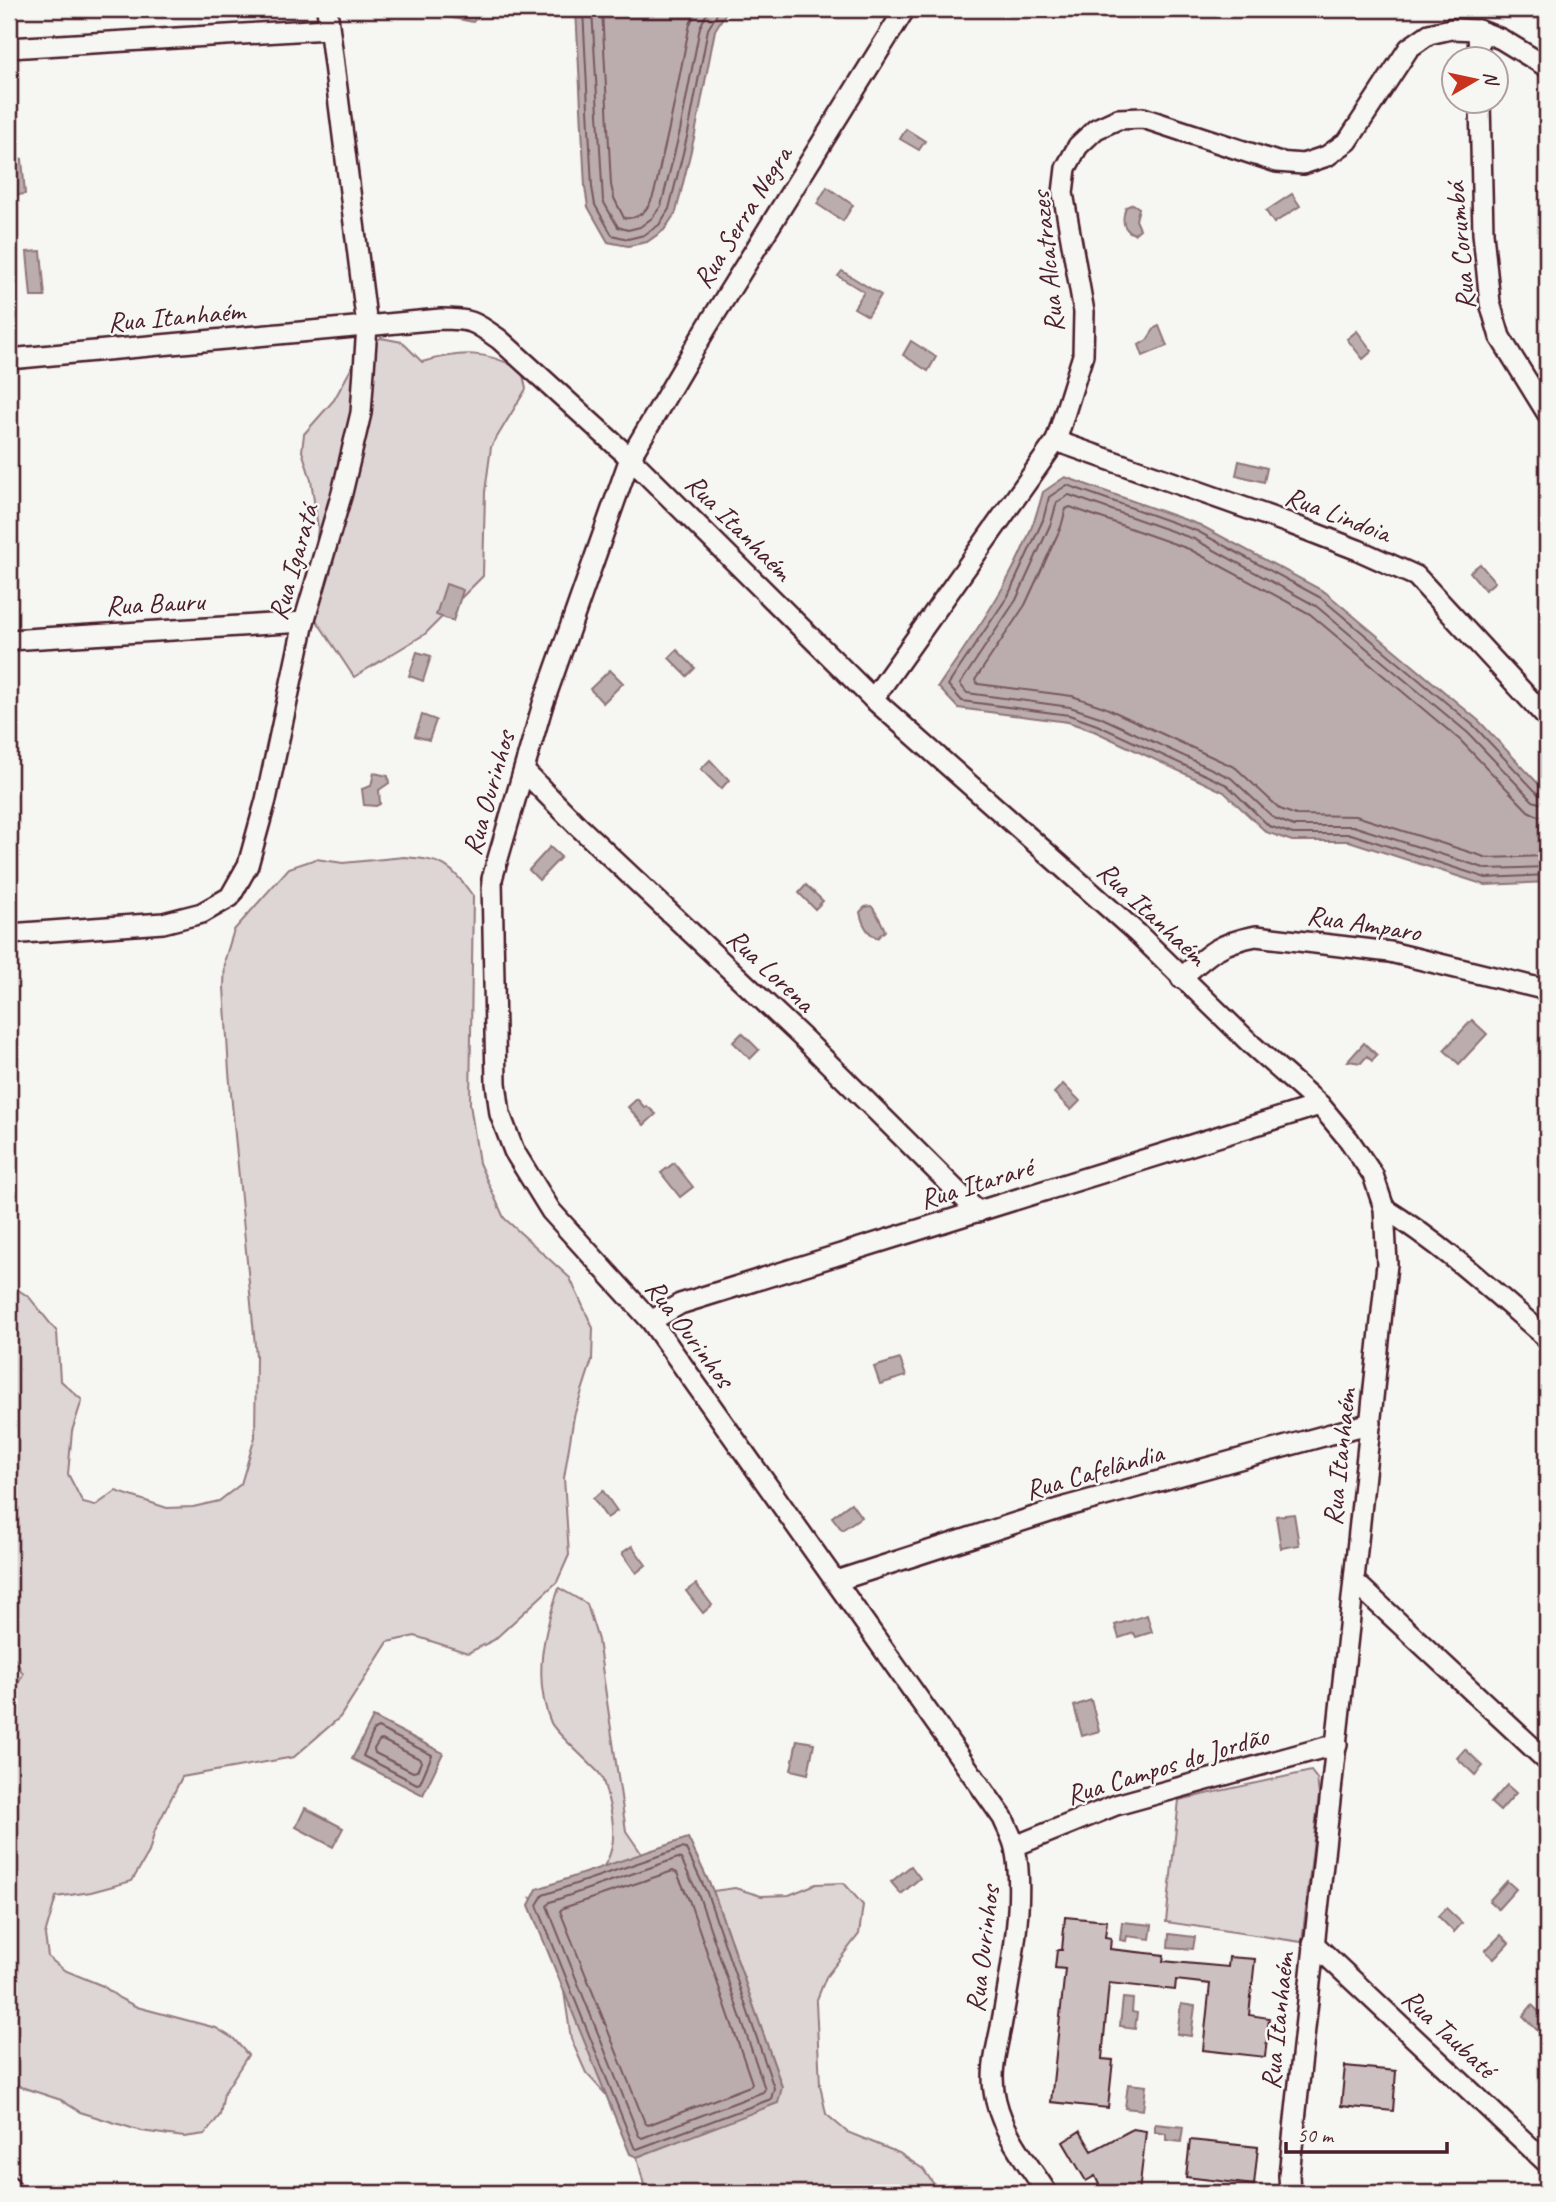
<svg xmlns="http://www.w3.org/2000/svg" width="1556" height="2202" viewBox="0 0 1556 2202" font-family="Caveat,sans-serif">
	<rect width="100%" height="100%" fill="#f6f6f2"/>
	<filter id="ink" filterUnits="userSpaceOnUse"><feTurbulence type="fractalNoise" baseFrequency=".0143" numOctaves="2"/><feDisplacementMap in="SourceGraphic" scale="14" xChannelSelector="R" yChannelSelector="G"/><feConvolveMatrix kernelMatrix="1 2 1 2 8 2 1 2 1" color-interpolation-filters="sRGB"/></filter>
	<g filter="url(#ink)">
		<g fill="#ddd6d5" stroke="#947a80" stroke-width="2">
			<path d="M381,338L402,342L422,362C461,351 486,350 522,370L526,389L491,447L485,492L483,576L425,634L354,677L309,609L318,528L311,480L302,451L304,434L334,400L362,349Z"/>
			<path d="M404,857C443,860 450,864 473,896L470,1104L479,1163L504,1218L570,1278L593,1328L592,1360L574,1416L564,1478L569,1555L557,1582L494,1640L468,1653L415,1636L388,1642L340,1717L294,1757L182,1777L155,1830L149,1852L132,1881L91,1892L56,1897L45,1935L48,1957L64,1970L103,1986L119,1998L137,2007L216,2028L234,2039L248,2055L224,2093L220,2115L205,2134L184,2137L141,2131L80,2112L61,2100L9,2083V1702L23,1674L9,1648V1496L16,1489L9,1482V1284L29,1297L57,1332L60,1380L82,1400L72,1431L68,1474L83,1503L95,1506L116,1491L167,1508L193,1507L219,1501L241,1484L255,1437L256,1356L229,1072L224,987L225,959L234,930L289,868L316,859L343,863Z"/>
			<path d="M559,1588L587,1604L598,1640L626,1831L685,1917L782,2087L713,1891L735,1888L761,1896L789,1895L816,1884L844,1883L863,1905L859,1934L826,1977L816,2002L820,2085L826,2114L847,2132L899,2153L923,2169L940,2193H646L637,2157L673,2143L612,2101L586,2073L571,2039L555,1930L531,1898L562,1903C603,1875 623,1856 609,1803C606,1793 605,1781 599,1773C589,1762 555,1732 551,1723C532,1678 544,1631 559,1588Z"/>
			<polygon points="1311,1771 1317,1779 1319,1795 1302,1942 1166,1922 1179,1800"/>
		</g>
		<g fill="#bbadae" stroke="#8e747a" stroke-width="2">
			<polygon points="428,9 483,9 473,22 433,14"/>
			<polygon points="576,9 728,9 715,30 695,134 676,212 664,230 647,242 628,246 608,242 588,207 585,187"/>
			<polygon points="906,129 925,141 919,150 900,139"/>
			<polygon points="22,159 25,194 11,196 9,161"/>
			<polygon points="827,187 853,205 843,221 817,204"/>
			<polygon points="1292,194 1300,206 1274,223 1266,211"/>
			<path d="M1133,204L1139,208L1136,220L1140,229L1134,234C1121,229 1122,218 1126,207Z"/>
			<polygon points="41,251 45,297 31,297 27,252"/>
			<polygon points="842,271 881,295 868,316 854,308 864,292 838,276"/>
			<polygon points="1159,326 1167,346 1143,356 1139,345 1147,340 1155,328"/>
			<polygon points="1357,331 1372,351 1363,359 1347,339"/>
			<polygon points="911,341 936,357 928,371 903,355"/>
			<polygon points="1239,461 1267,468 1264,482 1236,475"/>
			<path d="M1065,477L1200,525L1325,592L1479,721L1547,793V882L1485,885L1349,841H1292L1266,832L1224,792L1094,731L1068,722L958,708L938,687C980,625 1024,566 1043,492Z"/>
			<polygon points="1480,564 1495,582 1485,590 1470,572"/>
			<polygon points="446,584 463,590 453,621 436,615"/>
			<polygon points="677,650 695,668 687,676 669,658"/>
			<polygon points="417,652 431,656 423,681 409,676"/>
			<polygon points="610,670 623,683 603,703 590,689"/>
			<polygon points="422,715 436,720 429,740 415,736"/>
			<polygon points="710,760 729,780 721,789 701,769"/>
			<polygon points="374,773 388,776 389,783 379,790 380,804 376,806 364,805 362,789 371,786"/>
			<polygon points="550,847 561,857 539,880 529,870"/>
			<polygon points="806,885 823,901 815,909 799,893"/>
			<path d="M871,906C874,908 884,927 885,931L877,938C867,933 862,923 860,912L865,907Z"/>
			<polygon points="1472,1020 1487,1034 1459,1064 1444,1050"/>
			<polygon points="742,1033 759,1050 750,1059 733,1042"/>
			<polygon points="1364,1043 1377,1055 1372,1061 1367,1056 1361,1063 1348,1061"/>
			<polygon points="1063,1084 1080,1101 1071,1110 1054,1093"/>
			<polygon points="637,1099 645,1108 647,1106 656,1114 644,1125 628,1107"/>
			<polygon points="674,1163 693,1187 680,1197 661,1173"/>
			<polygon points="900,1359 906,1376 880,1384 874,1367"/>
			<polygon points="603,1491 617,1511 607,1518 593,1498"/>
			<polygon points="851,1503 861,1517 842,1530 832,1517"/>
			<polygon points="1294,1514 1299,1545 1281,1548 1276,1516"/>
			<polygon points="632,1546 646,1565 636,1573 622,1553"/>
			<polygon points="696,1584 712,1605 703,1613 686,1591"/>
			<polygon points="1147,1615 1152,1632 1136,1637 1134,1633 1119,1638 1115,1625"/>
			<polygon points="1091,1700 1099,1731 1082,1736 1074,1706"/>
			<polygon points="373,1717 443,1753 423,1795 352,1759"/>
			<polygon points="797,1740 814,1743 808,1774 791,1770"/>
			<polygon points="1465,1749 1483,1766 1475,1775 1457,1758"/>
			<polygon points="1507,1785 1516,1793 1500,1811 1491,1803"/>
			<polygon points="305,1808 343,1828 333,1847 296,1827"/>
			<polygon points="688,1838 713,1891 782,2087 778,2103 637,2157 630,2154 529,1905 537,1889"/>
			<polygon points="911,1866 920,1878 901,1894 891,1882"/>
			<polygon points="1507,1881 1516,1889 1498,1909 1489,1901"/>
			<polygon points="1446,1908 1462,1923 1454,1932 1438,1916"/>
			<polygon points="1122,1922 1152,1925 1150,1939 1127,1936 1126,1941 1120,1940"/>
			<polygon points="1169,1934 1195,1937 1193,1949 1168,1947"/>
			<polygon points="1501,1935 1509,1943 1494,1959 1485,1951"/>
			<polygon points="1123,1998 1133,1999 1132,2012 1137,2013 1135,2028 1120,2026"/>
			<polygon points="1181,2004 1195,2006 1191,2036 1177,2034"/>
			<polygon points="1532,2005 1547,2020 1547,2034 1544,2037 1523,2016"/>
			<polygon points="1128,2084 1146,2086 1143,2110 1125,2108"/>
			<polygon points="1155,2124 1183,2127 1181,2142 1166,2140 1166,2134 1155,2132"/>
		</g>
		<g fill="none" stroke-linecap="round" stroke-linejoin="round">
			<g stroke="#77585f" stroke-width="2">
				<polyline points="583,9 592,187 595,205 612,235 628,239 644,235 659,225 669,209 688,133 708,29 720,9"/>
				<polyline points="592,9 603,201 618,227 628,230 640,227 652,218 661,206 680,131 700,27 709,9"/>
				<path d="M602,9L611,185L614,198L624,218C635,220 645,213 650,203C656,192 658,175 661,162C673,116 680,70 690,24L697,9"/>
				<polyline points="1547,797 1539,795 1474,726 1321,598 1197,531 1067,485 1049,497 1043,520 1008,596 948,685 962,701 1069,715 1097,725 1227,785 1269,826 1293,834 1351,834 1486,878 1547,875"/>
				<polyline points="1547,806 1533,801 1468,733 1316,606 1194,539 1069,495 1057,502 1051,523 1016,600 960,684 967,693 1070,707 1100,717 1231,778 1274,818 1294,826 1353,826 1487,869 1547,867"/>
				<polyline points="1547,816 1538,816 1528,811 1460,740 1310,614 1189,549 1070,507 1066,509 1061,527 1025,605 975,680 978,684 1072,696 1104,707 1236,768 1280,809 1296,815 1356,816 1488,858 1547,856"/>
				<polygon points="378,1728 432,1755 420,1783 417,1784 363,1756 374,1730"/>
				<polygon points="382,1740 420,1759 421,1762 417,1771 413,1772 375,1753 374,1749 379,1741"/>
				<polygon points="682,1848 686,1849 707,1893 774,2088 771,2099 637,2149 634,2147 537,1905 543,1895"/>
				<polygon points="678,1858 681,1859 699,1896 765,2089 763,2092 642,2138 639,2136 547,1906 550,1902"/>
				<polygon points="673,1871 677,1873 689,1900 752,2083 750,2086 648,2125 645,2123 560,1911 563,1908"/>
			</g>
		</g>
		<g fill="#ccc1c0" stroke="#4a1f2b" stroke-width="2">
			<polygon points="1065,1917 1107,1921 1105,1937 1111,1938 1110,1949 1164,1955 1163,1961 1228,1967 1229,1957 1255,1959 1249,2015 1269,2018 1265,2057 1203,2050 1210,1984 1176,1980 1175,1990 1109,1983 1102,2059 1113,2060 1108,2108 1051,2102 1065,1969 1055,1968 1057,1950 1062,1950"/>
			<polygon points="1345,2066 1396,2071 1393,2111 1341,2106"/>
			<polygon points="1133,2129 1146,2131 1139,2193 1116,2193 1109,2188 1102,2191 1095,2176 1086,2181 1063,2142 1080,2131 1092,2151"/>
			<polygon points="1190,2140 1258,2147 1254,2185 1186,2177"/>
		</g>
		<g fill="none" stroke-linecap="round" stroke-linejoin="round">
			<defs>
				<g id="minor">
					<path d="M905,9L707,327L630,458L543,704L492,879L496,1083L500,1114L514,1151L551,1211L651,1321L1003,1818C1007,1828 1013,1838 1015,1848C1026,1898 1010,1976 1001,2027C996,2052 989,2075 996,2101C1004,2135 1028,2163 1047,2193"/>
					<polyline points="1478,30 1479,60"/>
					<polyline points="9,48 328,29"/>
					<polyline points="1480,102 1483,233 1490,303 1500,337 1547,413"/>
					<path d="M9,359L441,319C473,319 475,322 500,340L630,458L873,699L1137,933L1252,1045L1320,1105L1349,1140L1373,1175L1384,1208L1387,1264C1357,1568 1321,1871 1289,2175L1290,2193"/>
					<polyline points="1056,441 1291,524 1358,550 1416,576 1547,718"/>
					<polyline points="9,640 304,622"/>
					<polyline points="873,699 1056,441 1083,355 1084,312 1063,193 1066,168 1078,146 1096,129 1118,119 1143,118 1277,162 1303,164 1327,156 1348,141 1409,48 1429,34 1451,29 1478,30 1501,39 1547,67"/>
					<polyline points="524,771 579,827 806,1041 978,1212"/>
					<polyline points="9,934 163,923 202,913 230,897 248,865 266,800 304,622 342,493 361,413 367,326 327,9"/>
					<path d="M1181,978C1208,954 1219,943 1256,936L1390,952L1547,990"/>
					<path d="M1384,1208C1443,1245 1494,1292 1547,1338"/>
					<polyline points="651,1321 680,1304 1320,1105"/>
					<polyline points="836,1581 1068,1506 1371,1423"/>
					<polyline points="1355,1582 1547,1761"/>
					<polyline points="1015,1846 1116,1805 1337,1744"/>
					<polyline points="1313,1943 1547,2163"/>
					<polyline points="9,2186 11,2193"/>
				</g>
			</defs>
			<use href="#minor" stroke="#4a1f2b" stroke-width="24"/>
			<use href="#minor" stroke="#f6f6f2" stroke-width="19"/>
		</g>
	</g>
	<g text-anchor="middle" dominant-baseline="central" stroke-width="5" stroke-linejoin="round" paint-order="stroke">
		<g font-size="28" fill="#4a1f2b" stroke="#f6f6f2">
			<text transform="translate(742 217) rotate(-58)">Rua Serra Negra</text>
			<text transform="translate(1460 246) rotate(-95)">Rua Corumbá</text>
			<text transform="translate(1047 262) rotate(-96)">Rua Alcatrazes</text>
			<text transform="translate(176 316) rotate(-5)">Rua Itanhaém</text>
			<text transform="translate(1338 514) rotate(21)">Rua Lindoia</text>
			<text transform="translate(739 527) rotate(45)">Rua Itanhaém</text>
			<text transform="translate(293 562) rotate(-74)">Rua Igaratá</text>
			<text transform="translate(155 603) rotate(-3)">Rua Bauru</text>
			<text transform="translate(488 793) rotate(-74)">Rua Ourinhos</text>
			<text transform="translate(1152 913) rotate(43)">Rua Itanhaém</text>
			<text transform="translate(1364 923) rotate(9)">Rua Amparo</text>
			<text transform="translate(771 970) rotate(43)">Rua Lorena</text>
			<text transform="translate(976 1183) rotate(-17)">Rua Itararé</text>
			<text transform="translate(690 1333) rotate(53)">Rua Ourinhos</text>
			<text transform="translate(1339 1457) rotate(-84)">Rua Itanhaém</text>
			<text transform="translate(1094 1471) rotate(-16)">Rua Cafelândia</text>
			<text transform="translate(1167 1765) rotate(-17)">Rua Campos do Jordão</text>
			<text transform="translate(982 1949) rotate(-83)">Rua Ourinhos</text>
			<text transform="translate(1277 2021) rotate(-84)">Rua Itanhaém</text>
			<text transform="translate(1449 2033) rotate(43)">Rua Taubaté</text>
		</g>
	</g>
	<rect width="1556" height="2202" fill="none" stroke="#f6f6f2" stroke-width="35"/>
	<rect x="18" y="18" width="1521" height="2167" fill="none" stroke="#4a1f2b" stroke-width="2.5" filter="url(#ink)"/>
	<g transform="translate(1475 80) rotate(81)"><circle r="33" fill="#f6f6f2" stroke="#b1a0a2" stroke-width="2"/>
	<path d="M0-5L12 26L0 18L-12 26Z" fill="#c8321e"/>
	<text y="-10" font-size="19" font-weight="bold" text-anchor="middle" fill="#4a1f2b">N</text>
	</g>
	<path d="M1286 2142v10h161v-10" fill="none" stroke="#4a1f2b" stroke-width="3.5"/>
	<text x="1297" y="2142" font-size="21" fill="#4a1f2b" stroke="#f6f6f2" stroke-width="5" paint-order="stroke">50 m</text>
</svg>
